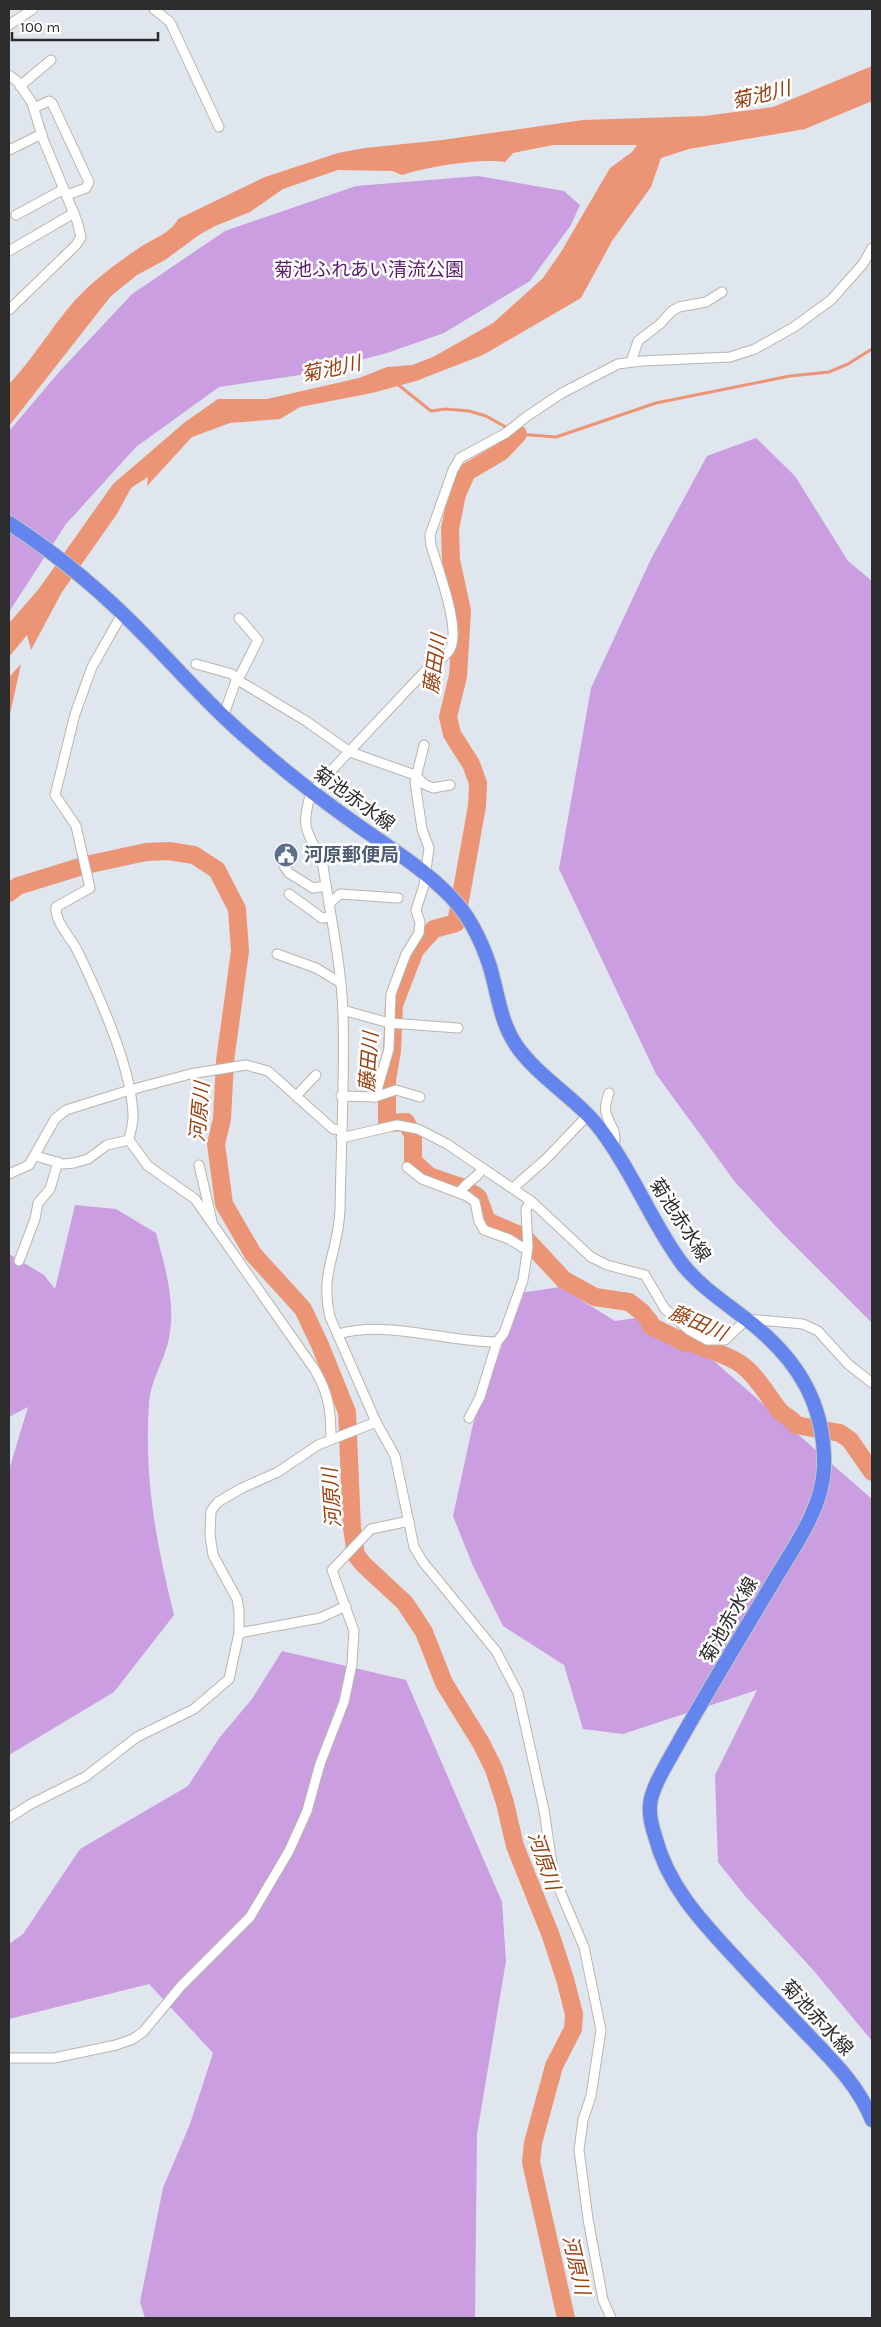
<svg xmlns="http://www.w3.org/2000/svg" width="881" height="2327" viewBox="0 0 881 2327" font-family="Karla,'Noto Sans JP',sans-serif">
	<rect width="100%" height="100%" fill="#dfe6ee"/>
	<g fill="#cb9ee2">
		<polygon points="478,176 564,191 580,205 571,225 530,281 444,333 387,353 307,374 219,387 136,447 66,524 9,612 9,431 60,371 132,294 225,231 356,186"/>
		<polygon points="756,438 795,476 848,561 872,581 872,1323 781,1232 735,1182 656,1074 559,869 591,688 651,559 707,456"/>
		<path d="M75,1205L116,1209L156,1233C165,1267 176,1302 169,1338C165,1360 150,1381 149,1404C144,1479 156,1542 174,1615L114,1692L9,1755V1470L28,1407L9,1417V1254L44,1275L55,1289Z"/>
		<polygon points="560,1287 615,1321 636,1318 715,1362 872,1499 872,2041 814,1971 745,1896 718,1862 715,1775 757,1690 623,1734 583,1729 564,1665 503,1626 473,1566 453,1516 473,1424 501,1349 519,1293"/>
		<polygon points="282,1651 406,1680 502,1902 506,1961 477,2134 475,2318 145,2318 140,2302 163,2188 190,2124 213,2053 149,1984 9,2019 9,1944 23,1934 80,1849 188,1786 220,1737 252,1699"/>
	</g>
	<g fill="#ec9576">
		<path d="M872,66V101L805,129L689,149L661,158L651,187L612,241L581,298L483,355L416,381L372,393L300,407L280,419L230,423L192,437L147,486L148,477L131,488L117,514L62,592L31,650L27,635L9,657V623L38,590L113,484L185,422L218,399H267L359,378L387,367L412,365L433,357L493,323L543,278L561,252L610,168L632,152L637,145H553L513,153L505,162C480,158 426,167 402,175L392,171L338,170L283,189L250,212L215,226L199,235L165,260L137,275L111,296L9,426V384C40,352 60,310 95,281C109,269 124,258 139,248C152,239 170,234 178,219L265,177L338,153L365,148L442,140L583,120L704,116L773,107Z"/>
		<polygon points="21,664 9,719 9,682 10,676"/>
	</g>
	<g fill="none" stroke-linecap="round" stroke-linejoin="round">
		<polyline stroke="#ec9576" stroke-width="3" points="396,383 431,411 445,409 469,411 486,416 518,434 556,437 656,403 790,376 829,372 848,364 872,349"/>
		<g stroke="#ec9576" stroke-width="18">
			<path d="M518,434L501,452L467,472L457,494L450,529L451,560L462,611L458,676L448,717L452,734L471,764L478,783L477,806L456,923L434,929L415,950L394,1005L392,1051L387,1080V1123L406,1122L413,1135V1161L429,1176L464,1188L478,1197L487,1221L524,1237L564,1280L595,1297L629,1302L642,1312L650,1322L651,1326L686,1343L688,1341C705,1350 726,1353 742,1365C757,1376 767,1395 779,1410C784,1417 793,1418 796,1425L840,1433L850,1440L872,1472"/>
			<polyline points="9,893 18,886 86,865 146,852 169,851 194,855 217,870 237,909 240,951 225,1061 222,1119 216,1144 224,1204 253,1254 303,1309 320,1345 347,1412 352,1528 356,1555 363,1564 405,1603 424,1632 444,1683 481,1743 494,1769 505,1803 515,1846 551,1936 565,1979 574,2014 573,2029 554,2066 533,2143 531,2162 566,2318"/>
		</g>
		<defs>
			<g id="minor">
				<polyline points="154,9 170,22 219,127"/>
				<polyline points="9,25 33,9"/>
				<polyline points="9,75 18,82 32,103 43,139 77,221 81,237 76,245 9,310"/>
				<polyline points="20,86 51,60"/>
				<polyline points="34,108 49,101 52,103 89,182 86,188 67,195"/>
				<polyline points="9,150 42,134"/>
				<polyline points="16,215 64,189"/>
				<polyline points="9,251 74,213"/>
				<polyline points="631,362 638,341 660,324 672,311 679,307 706,302 722,292"/>
				<path d="M122,614L92,667L75,714L55,795L76,826L90,888L56,907C55,923 70,936 77,950C98,993 131,1067 133,1114C134,1122 130,1132 129,1140L148,1166L195,1199L315,1370C329,1394 331,1411 331,1439"/>
				<polyline points="196,664 232,674 241,682 306,721 350,752 415,775 424,784 433,788 450,785"/>
				<polyline points="223,717 237,678 241,674 258,640 239,618"/>
				<polyline points="284,866 289,873 313,888 326,886"/>
				<polyline points="289,894 322,918 331,917"/>
				<polyline points="329,904 340,894 398,898"/>
				<polyline points="277,954 316,968 341,983"/>
				<polyline points="343,1010 389,1023 458,1028"/>
				<path d="M609,1093C607,1099 604,1107 606,1113C610,1127 619,1132 613,1148"/>
				<polyline points="296,1096 316,1075"/>
				<polyline points="341,1096 375,1097 389,1049 391,994 406,954 419,933 420,922 416,910 424,885 429,848 422,829 415,782 424,745"/>
				<polyline points="375,1097 396,1090 420,1097"/>
				<polyline points="341,1138 397,1125 418,1129 447,1144 531,1201 591,1257 607,1265 645,1275 665,1309 689,1330 707,1340 725,1340 747,1319 803,1324 818,1331 848,1364 872,1383"/>
				<polyline points="36,1156 63,1164 74,1163 88,1159 107,1145 129,1140"/>
				<polyline points="199,1165 212,1221"/>
				<polyline points="407,1167 422,1179 467,1196 475,1202 479,1221 484,1230 509,1239 527,1250"/>
				<polyline points="9,1174 29,1165 55,1119 66,1110 130,1090 190,1074 246,1065 268,1071 333,1129 341,1130"/>
				<polyline points="513,1188 545,1160 588,1115"/>
				<path d="M460,1192C468,1180 477,1179 483,1168"/>
				<polyline points="19,1261 35,1219 38,1203 50,1189 58,1162"/>
				<path d="M338,1334C390,1320 445,1342 497,1342"/>
				<polyline points="469,1418 480,1397 497,1342 504,1333 523,1280 528,1247 526,1209 531,1201"/>
				<polyline points="239,1633 320,1618 346,1606"/>
				<polyline points="9,1818 29,1805 85,1777 137,1737 194,1709 229,1679 239,1633 239,1611 237,1599 213,1555 210,1535 211,1511 218,1502 242,1488 278,1472 318,1445 376,1422"/>
				<polyline points="9,2058 54,2058 116,2045 133,2039 143,2032 181,1986 250,1917 289,1851 307,1811 320,1764 344,1702 352,1664 354,1631 332,1570 371,1529 409,1521"/>
				<path d="M611,2318L603,2300L588,2219L579,2150L583,2120L591,2096L601,2030L584,1947L554,1877L544,1810L518,1693L496,1651L423,1562L414,1547L395,1456L376,1422L330,1317C319,1273 339,1251 340,1209C341,1144 345,1078 343,1012C341,963 330,914 323,866C309,828 299,836 311,792L428,668C436,663 444,658 449,651C463,632 437,567 431,545L430,535L453,470L460,458L506,433L526,417L562,393L618,364L642,361L730,357L755,349L794,327L831,300L863,264L872,248"/>
			</g>
			<path id="primary" d="M9,523C60,556 109,598 151,642C185,677 217,713 254,744C288,774 323,801 360,827C390,848 424,869 450,896C469,915 482,942 490,967C498,994 500,1021 516,1045C539,1079 579,1099 603,1133C634,1174 652,1224 683,1265C701,1287 724,1302 746,1319C796,1357 826,1403 824,1468C822,1512 790,1552 769,1589C739,1639 709,1689 680,1740C671,1757 651,1787 650,1805C649,1815 652,1827 655,1836C668,1888 705,1925 740,1963C763,1988 787,2013 811,2038C835,2063 859,2087 872,2120"/>
		</defs>
		<use href="#minor" stroke="#b8b6ac" stroke-width="11"/>
		<use href="#primary" stroke="#c4c4c4" stroke-width="16"/>
		<use href="#minor" stroke="#fff" stroke-width="9"/>
		<use href="#primary" stroke="#6484ee" stroke-width="14"/>
	</g>
	<defs>
		<symbol id="civic-disc" viewBox="-11 -11 22 22"><circle r="9.5" fill="#5c6f8a" stroke="#fff"/><path d="M-.6-6.5H3V-4.5H.6V-3L4-1V1h2V6H-6V1h2V-1L-.6-3ZM-1.2 2.5V6h2.4V2.5Z" fill="#fff"/></symbol>
	</defs>
	<g fill-rule="evenodd">
		<use href="#civic-disc" x="272" y="841" width="28" height="28"/>
	</g>
	<g text-anchor="middle" dominant-baseline="central" stroke-width="5" stroke-linejoin="round" paint-order="stroke">
		<g font-size="19" fill="#591d69" stroke="#fff">
			<text x="369" y="270">菊池ふれあい清流公園</text>
		</g>
		<g font-size="19" fill="#2c2c2c" stroke="#fff">
			<text transform="translate(354 799) rotate(36)">菊池赤水線</text>
			<text transform="translate(680 1220) rotate(57)">菊池赤水線</text>
			<text transform="translate(729 1620) rotate(-60)">菊池赤水線</text>
			<text transform="translate(817 2018) rotate(47)">菊池赤水線</text>
		</g>
		<g font-size="19" font-weight="bold" fill="#4e5e75" stroke="#fff" text-anchor="start">
			<text x="304" y="855">河原郵便局</text>
		</g>
		<g font-size="20" font-style="italic" fill="#9c4111" stroke="#fff">
			<text transform="translate(761 95) rotate(-14)">菊池川</text>
			<text transform="translate(331 369) rotate(-12)">菊池川</text>
			<text transform="translate(435 664) rotate(-82)">藤田川</text>
			<text transform="translate(369 1062) rotate(-86)">藤田川</text>
			<text transform="translate(200 1112) rotate(-85)">河原川</text>
			<text transform="translate(698 1323) rotate(23)">藤田川</text>
			<text transform="translate(332 1498) rotate(-94)">河原川</text>
			<text transform="translate(544 1861) rotate(71)">河原川</text>
			<text transform="translate(576 2265) rotate(77)">河原川</text>
		</g>
	</g>
	<rect width="881" height="2327" fill="none" stroke="#2c2c2c" stroke-width="20"/>
	<path d="M12 32v8h146v-8" fill="none" stroke="#2c2c2c" stroke-width="2.5"/>
	<text x="20" y="32" font-size="15" fill="#2c2c2c" stroke="#ffffff" stroke-width="4" paint-order="stroke">100 m</text>
</svg>
